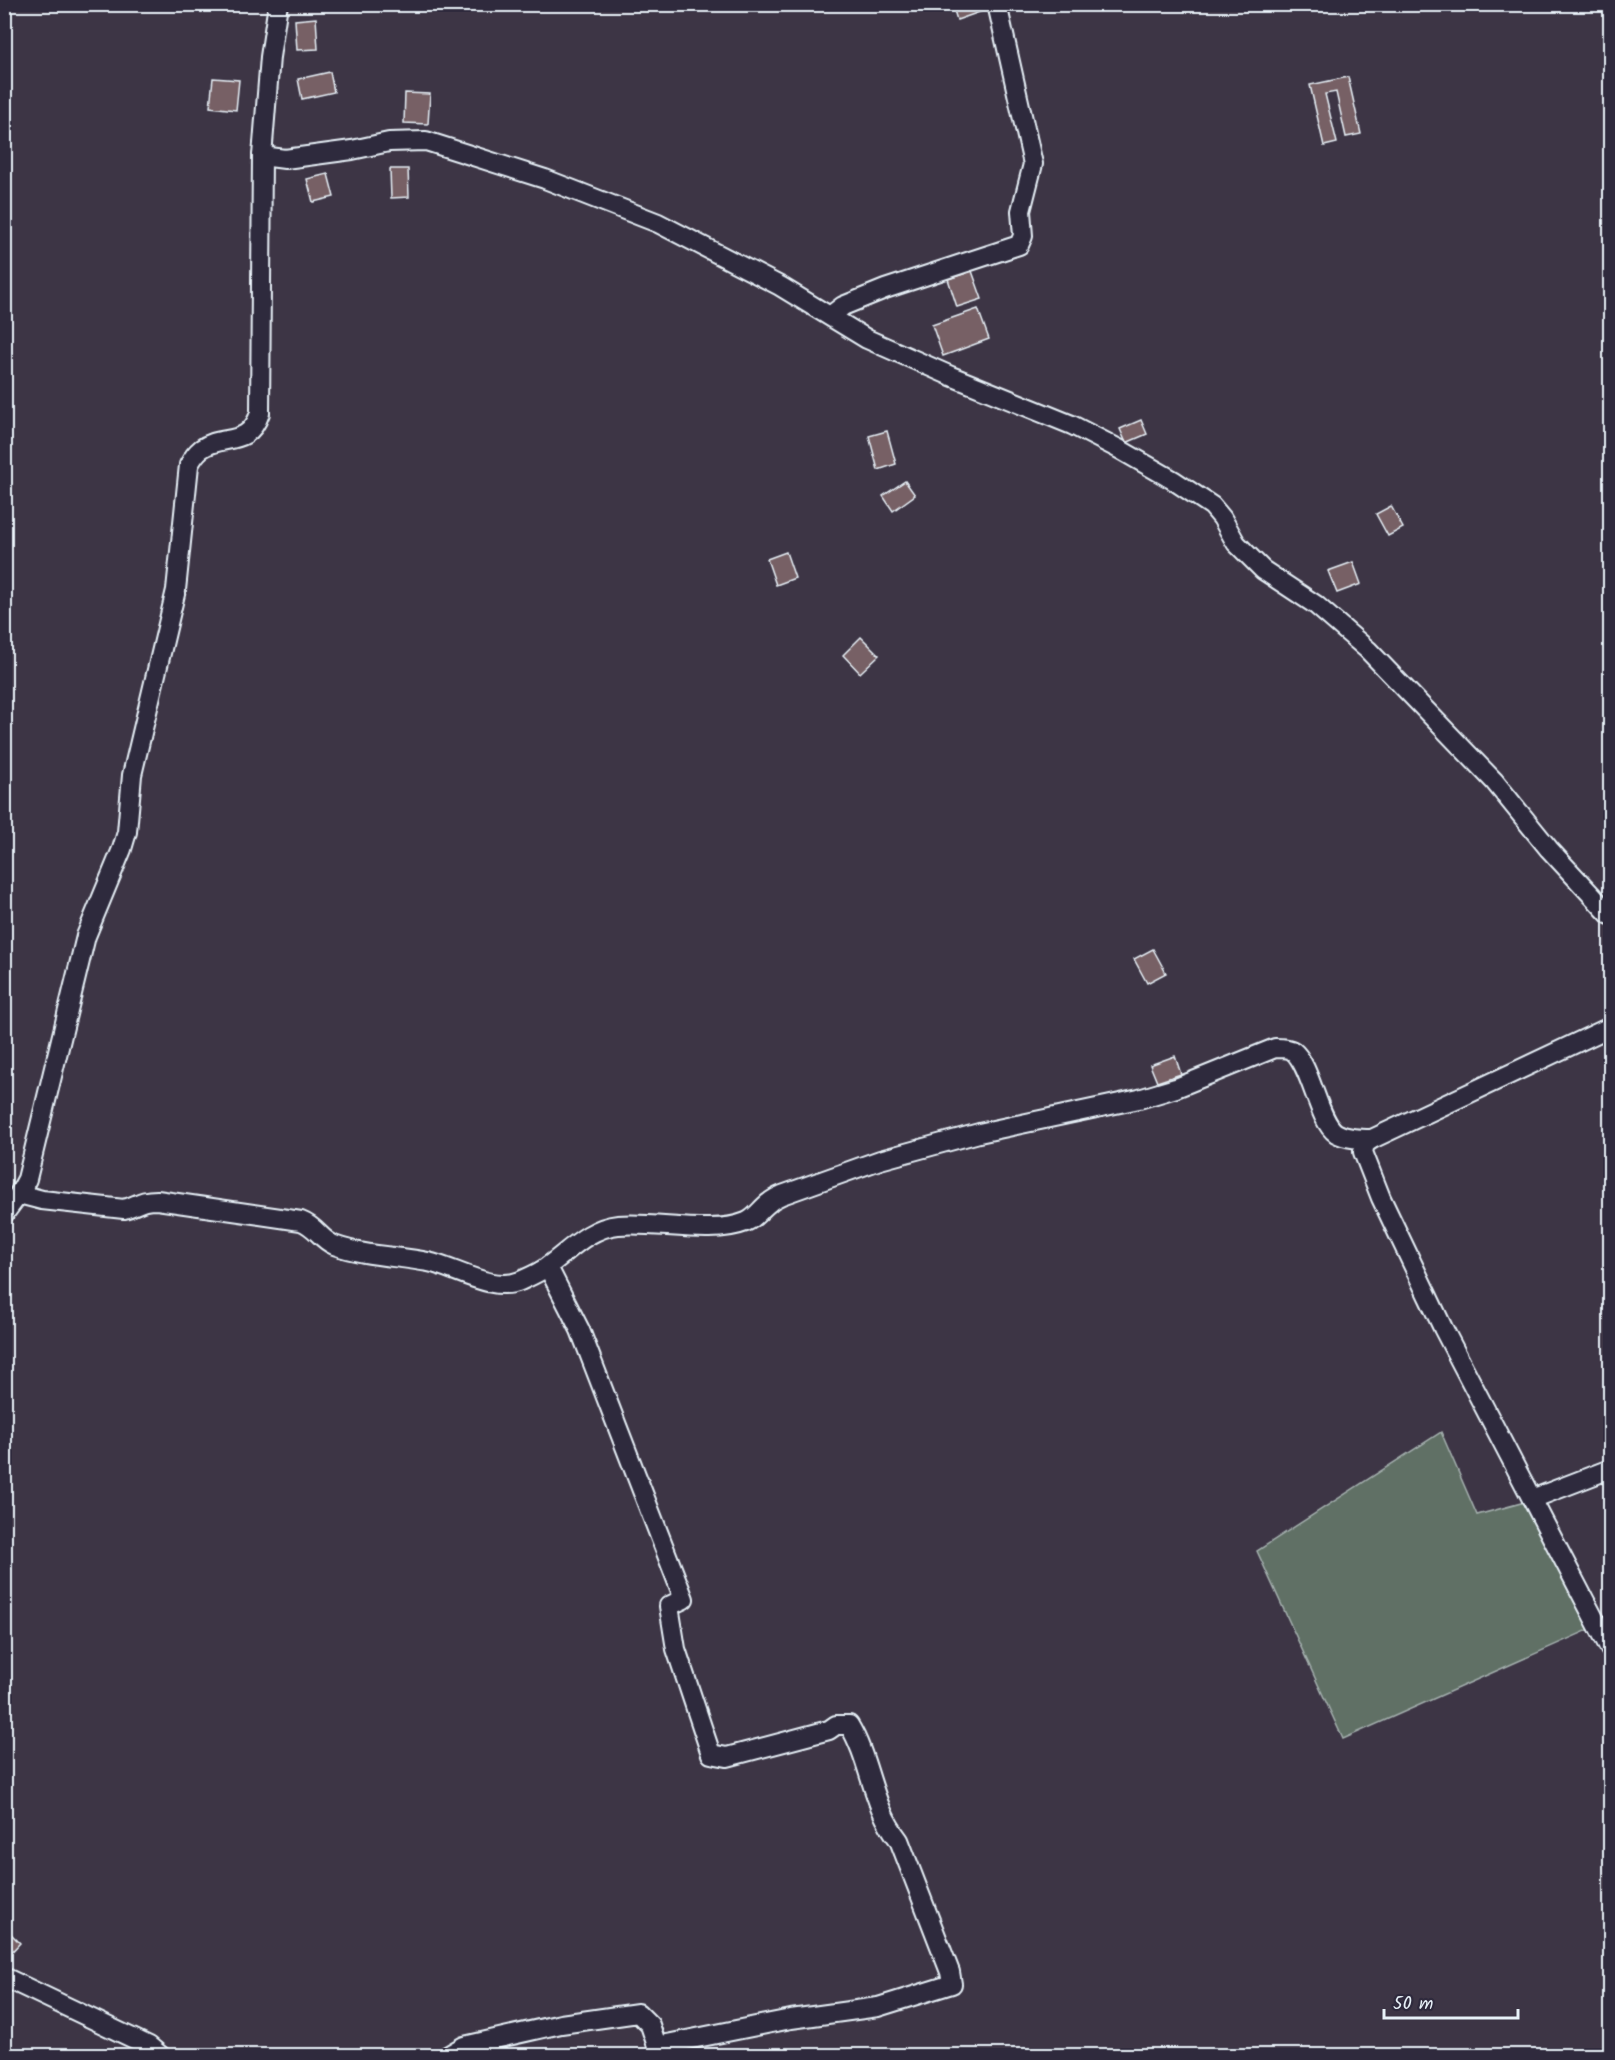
<svg xmlns="http://www.w3.org/2000/svg" width="1615" height="2060" viewBox="0 0 1615 2060" font-family="Kalam,sans-serif">
	<rect width="100%" height="100%" fill="#3d3545"/>
	<filter id="ink" filterUnits="userSpaceOnUse"><feTurbulence type="fractalNoise" baseFrequency=".0167" numOctaves="2"/><feDisplacementMap in="SourceGraphic" scale="12" xChannelSelector="R" yChannelSelector="G"/><feConvolveMatrix kernelMatrix="1 2 1 2 8 2 1 2 1" color-interpolation-filters="sRGB"/></filter>
	<g filter="url(#ink)">
		<polygon fill="#606f65" stroke="#a4b0ae" stroke-width="1.5" points="1441,1432 1477,1515 1525,1502 1593,1628 1343,1739 1257,1551"/>
		<g fill="#776165" stroke="#e8f1f8" stroke-width="1.5">
			<polygon points="952,4 990,4 991,8 957,20"/>
			<polygon points="316,18 318,49 297,50 295,20"/>
			<polygon points="330,72 334,92 302,99 298,79"/>
			<polygon points="1348,77 1361,134 1346,137 1336,92 1325,94 1337,143 1324,146 1310,85"/>
			<polygon points="213,78 239,80 236,110 210,107"/>
			<polygon points="405,93 430,94 428,124 404,123"/>
			<polygon points="390,169 408,169 409,197 391,198"/>
			<polygon points="328,174 334,197 313,202 307,179"/>
			<polygon points="972,271 982,299 957,307 948,279"/>
			<polygon points="978,309 989,339 943,356 932,325"/>
			<polygon points="1141,420 1147,434 1126,443 1120,429"/>
			<polygon points="887,431 896,464 878,470 869,436"/>
			<polygon points="905,481 915,495 893,511 883,496"/>
			<polygon points="1391,506 1403,528 1388,536 1376,514"/>
			<polygon points="786,552 795,578 776,585 767,559"/>
			<polygon points="1353,562 1361,584 1337,593 1328,571"/>
			<polygon points="861,637 879,655 860,673 843,655"/>
			<polygon points="1153,949 1166,973 1147,983 1134,959"/>
			<polygon points="1175,1056 1181,1074 1157,1082 1150,1065"/>
			<polygon points="4,1927 20,1943 4,1960"/>
		</g>
		<g fill="none" stroke-linecap="round" stroke-linejoin="round">
			<defs>
				<g id="minor">
					<polyline points="262,156 285,159 352,150 389,142 426,141 545,179 658,223 780,286 867,339 951,376 1072,425 1119,449 1173,480 1212,506 1222,518 1236,543 1263,570 1316,605 1368,650 1494,781 1549,849 1610,915"/>
					<polyline points="830,316 843,306 885,289 1019,245 1023,236 1021,211 1033,164 997,4"/>
					<polyline points="1610,1027 1372,1139 1365,1144 1363,1152 1381,1198 1443,1328 1610,1649"/>
					<path d="M19,1194L42,1200L124,1209C139,1205 139,1200 157,1200L301,1221C317,1227 320,1239 334,1245C364,1256 396,1256 428,1262C454,1267 493,1293 520,1281C529,1277 541,1272 548,1266C570,1250 589,1228 618,1225C655,1221 711,1236 746,1222C756,1218 761,1208 770,1202C773,1199 778,1197 782,1195L880,1160L979,1133L1139,1099L1176,1088L1275,1048C1281,1048 1289,1048 1293,1051C1311,1065 1318,1121 1336,1133C1347,1139 1360,1139 1372,1139"/>
					<path d="M4,1214L19,1194L27,1179L86,936L122,849L127,832L132,775L176,590L189,465C192,459 196,453 201,449C222,433 248,449 260,413L262,156L270,57L278,4"/>
					<polyline points="1532,1499 1610,1469"/>
					<polyline points="4,1977 149,2046 161,2056"/>
					<path d="M447,2056L464,2046L561,2024L638,2013L650,2025L657,2046L791,2019L878,2007L952,1984L950,1972L899,1840C871,1805 871,1761 849,1725H836L829,1730L727,1757L711,1754L676,1649L669,1606L684,1599L580,1330L548,1267"/>
				</g>
			</defs>
			<use href="#minor" stroke="#e8f1f8" stroke-width="22"/>
			<use href="#minor" stroke="#2f2a3d" stroke-width="18"/>
		</g>
	</g>
	<rect width="1615" height="2060" fill="none" stroke="#2f2a3d" stroke-width="24"/>
	<rect x="12" y="12" width="1591" height="2036" fill="none" stroke="#e8f1f8" stroke-width="2" filter="url(#ink)"/>
	<path d="M1384 2009v9h134v-9" fill="none" stroke="#e8f1f8" stroke-width="3"/>
	<text x="1393" y="2009" font-size="18" fill="#e8f1f8" stroke="#2f2a3d" stroke-width="4.5" paint-order="stroke">50 m</text>
</svg>
